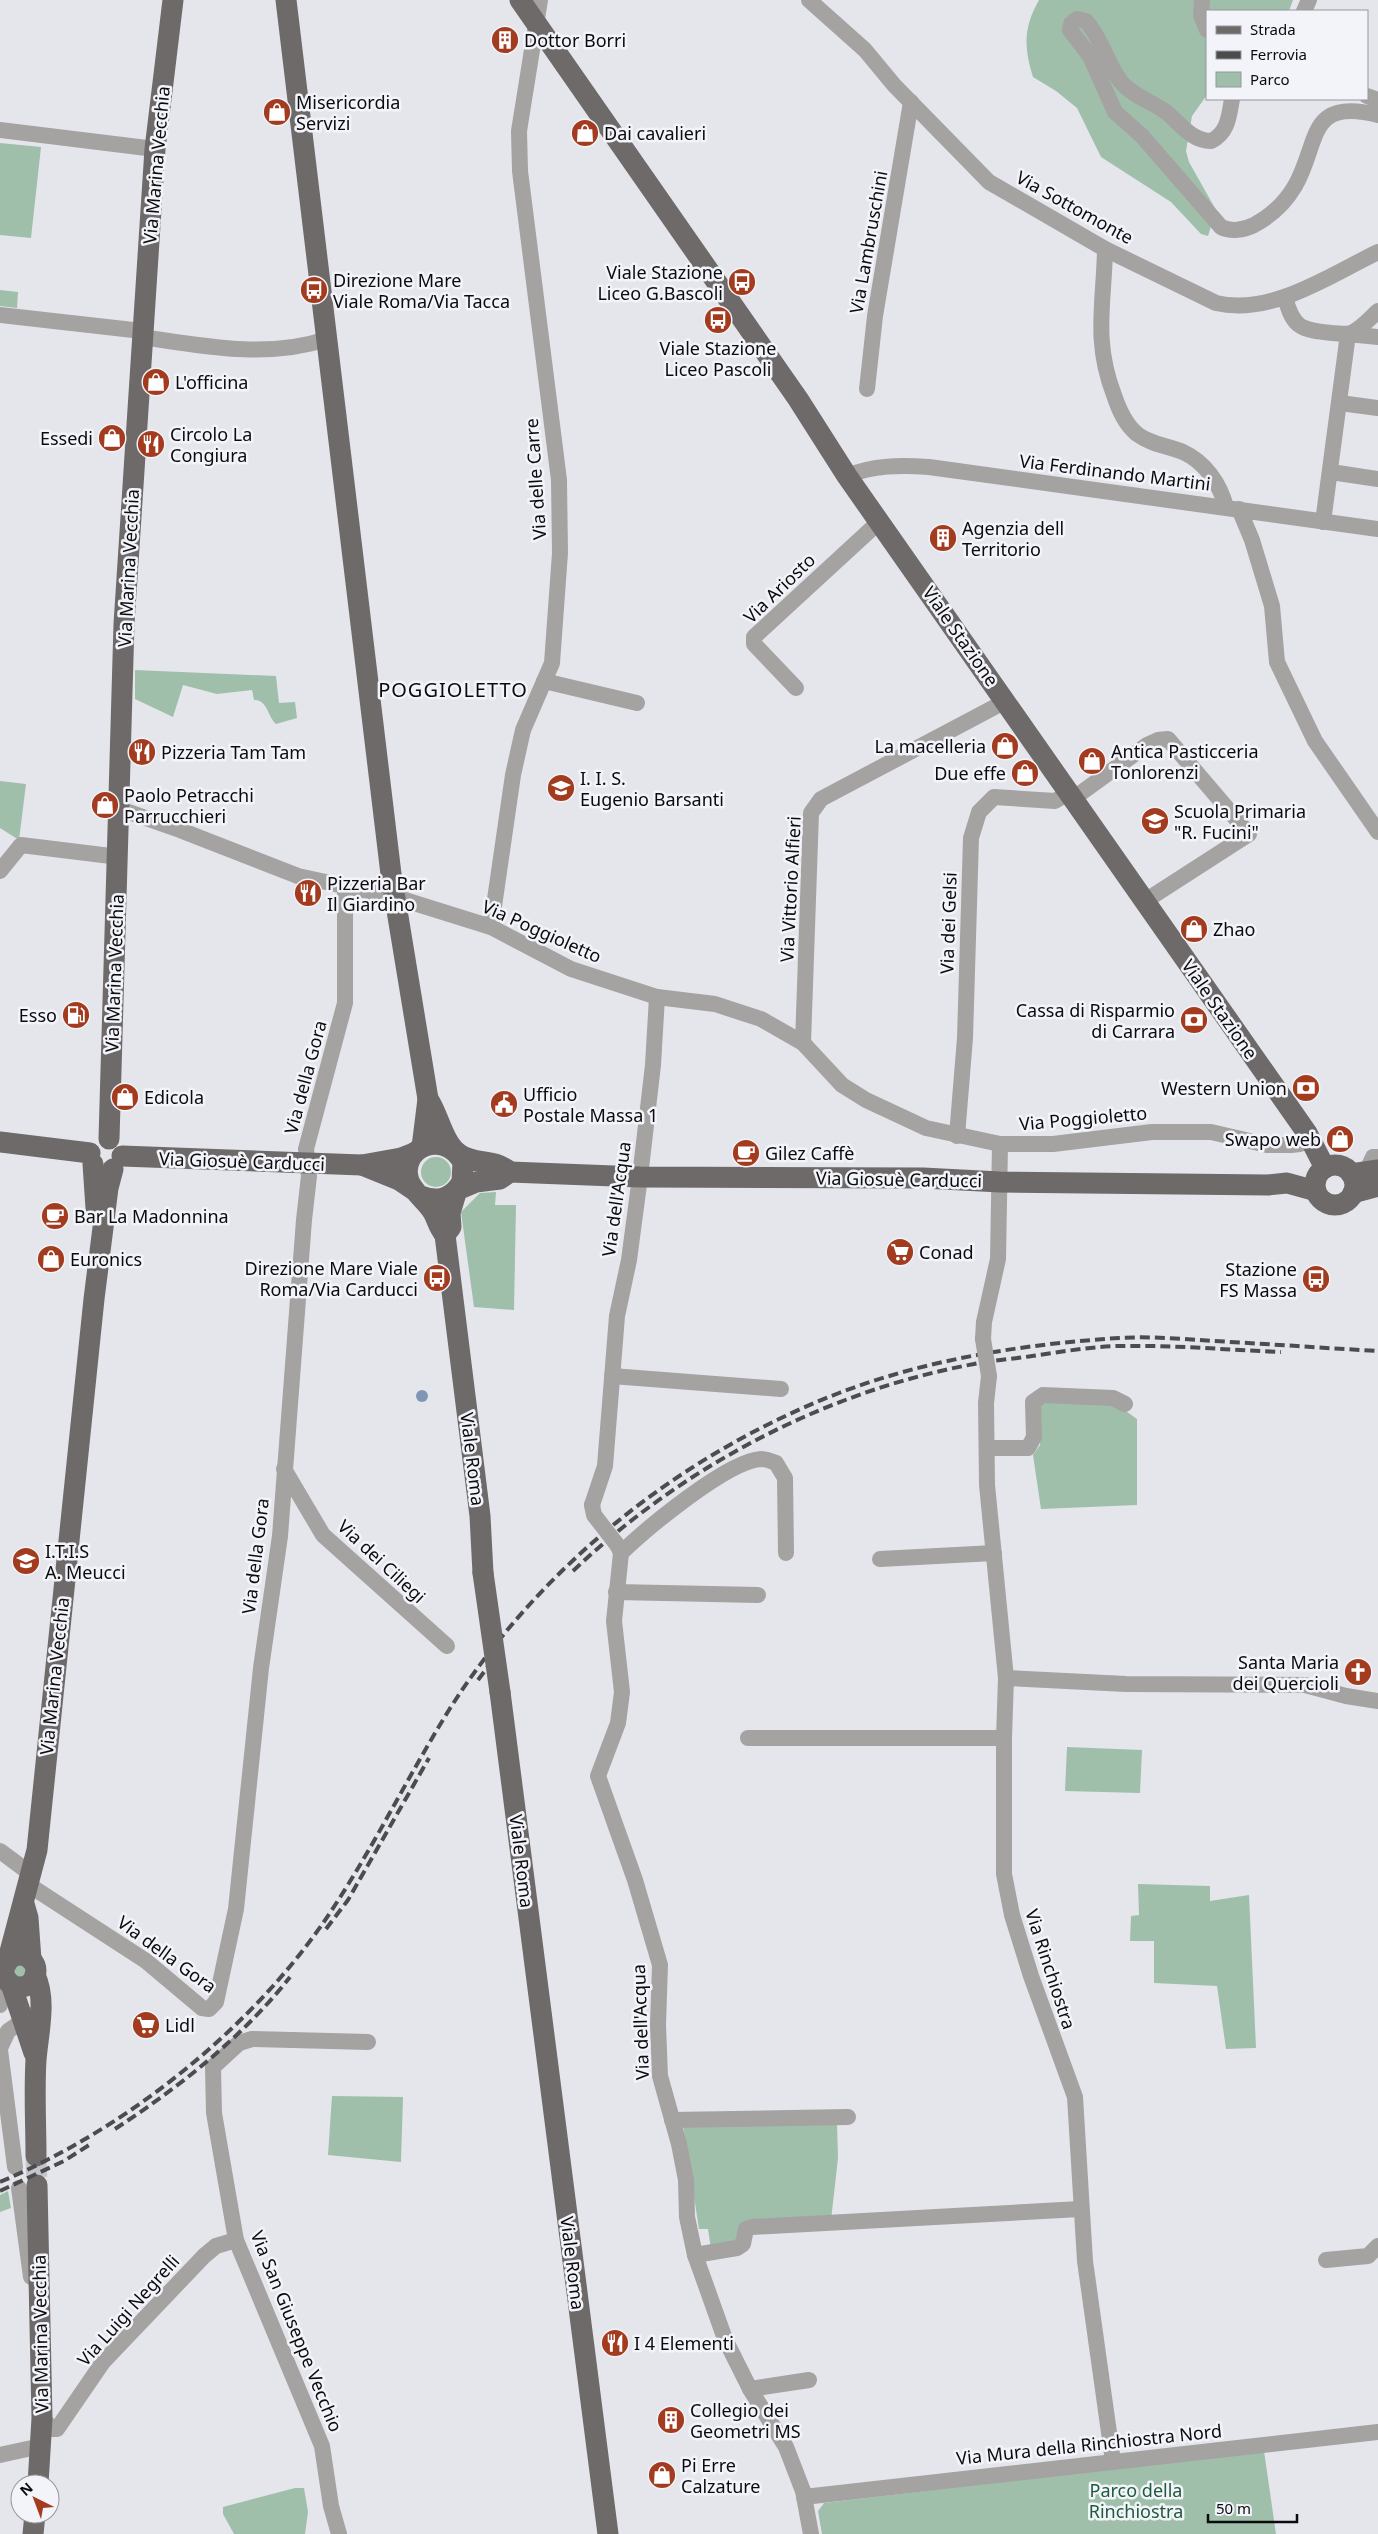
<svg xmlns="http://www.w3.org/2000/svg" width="1378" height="2534" viewBox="0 0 1378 2534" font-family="'Noto Sans',sans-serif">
	<rect width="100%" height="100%" fill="#e5e6ec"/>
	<g fill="#9fbfaa">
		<path d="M1039,0H1293L1289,11H1207V95L1192,116L1186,151L1189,162L1216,210L1208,236L1201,234L1171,202L1101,157L1077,108L1056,91L1033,77C1024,48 1023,28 1039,0Z"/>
		<polygon points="0,143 41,147 31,238 0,235"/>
		<polygon points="0,290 18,292 17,308 0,306"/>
		<path d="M135,670L276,676L279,703L295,702L297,718L276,724C268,717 267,699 254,700L252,690L217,694L183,685L173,717L135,699Z"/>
		<polygon points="0,781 26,784 19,840 0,828"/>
		<circle cx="436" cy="1172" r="15"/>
		<polygon points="496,1192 495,1205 516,1205 514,1310 474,1307 461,1212 480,1193"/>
		<polygon points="1041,1402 1116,1404 1137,1419 1137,1505 1041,1509 1033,1455 1040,1445"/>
		<polygon points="1067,1747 1142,1750 1140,1793 1065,1791"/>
		<polygon points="1138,1884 1210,1886 1210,1901 1249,1895 1256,2048 1226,2049 1217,1986 1154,1983 1154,1941 1130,1941 1131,1916 1139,1915"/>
		<circle cx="20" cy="1970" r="8"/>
		<polygon points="332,2096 403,2097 401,2162 328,2155"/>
		<polygon points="837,2123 838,2158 831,2220 741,2226 740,2243 711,2249 708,2229 699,2229 683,2125"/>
		<polygon points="8,2191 11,2208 0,2212 0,2195"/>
		<polygon points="1264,2451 1276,2534 822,2534 818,2511 824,2503"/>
		<polygon points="295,2488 304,2488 308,2512 305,2534 234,2534 223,2514 223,2507"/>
	</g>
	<circle fill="#8195b5" cx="422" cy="1396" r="6"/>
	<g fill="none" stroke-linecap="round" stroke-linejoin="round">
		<polyline stroke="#c4c5cb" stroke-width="21" stroke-dasharray="21 11" stroke-linecap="butt" points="36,2156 37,2185"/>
		<g stroke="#a5a2a2" stroke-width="16">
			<path d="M809,0L865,50L894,85L989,182L1105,249L1216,303C1272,316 1330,275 1378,252"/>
			<polyline points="1202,0 1201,15 1207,30"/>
			<polyline points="1304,11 1309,0"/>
			<polyline points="1367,96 1378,100"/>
			<path d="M1232,99C1229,116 1228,133 1211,141C1191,141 1180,123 1166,112C1151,101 1134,97 1121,82C1107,63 1102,39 1086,21L1077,19L1071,24L1070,30L1090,56L1115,112L1142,136L1221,227C1231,232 1244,230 1254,225C1271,216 1285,203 1295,186C1320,143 1306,97 1378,115"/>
			<polyline points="0,130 155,149"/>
			<path d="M1105,249C1104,304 1093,340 1114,395C1119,410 1125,424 1137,434C1150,444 1168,446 1183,452C1205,462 1220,484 1226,507"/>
			<path d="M1285,297C1293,328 1301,330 1332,333C1338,333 1345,335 1351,333C1362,328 1369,319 1378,311"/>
			<polyline points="0,315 142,331"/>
			<path d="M142,337C203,346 267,359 327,339"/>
			<polyline points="867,389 875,316 911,102"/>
			<polyline points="1340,403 1378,408"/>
			<polyline points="1331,472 1378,479"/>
			<path d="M847,476C873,465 901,465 929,467L1378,529"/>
			<polyline points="1239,509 1252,540 1272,606 1277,662 1315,741 1378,832"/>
			<polyline points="1323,522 1348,334 1378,337"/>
			<polyline points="544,681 637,703"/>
			<polyline points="796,688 754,644 754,637 880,521"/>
			<polyline points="1074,798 1147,745 1158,740 1168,739 1249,834 1145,901"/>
			<polyline points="120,809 180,830 298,876 395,897 491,927 571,969 657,997 715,1004 761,1019 803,1043 842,1085 866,1100 926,1128 1000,1144 1053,1144 1152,1132 1211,1132 1267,1145 1291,1145 1300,1144 1308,1137"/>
			<polyline points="0,871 21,845 119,857"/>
			<polyline points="491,927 513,775 523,730 552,663 560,553 559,480 520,171 519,131 540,0"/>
			<polyline points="803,1043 811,813 821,799 1006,701"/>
			<polyline points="957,1136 965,1038 971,838 979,812 994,797 1055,801 1070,792"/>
			<polyline points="1367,1170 1373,1157 1378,1157"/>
			<polyline points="983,1339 984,1322 998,1259 1000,1144"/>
			<polyline points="612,1376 781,1389"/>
			<polyline points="989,1376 986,1403 987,1485 1006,1678 1004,1738 1004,1874 1012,1915 1031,1976 1075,2097 1085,2261 1113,2461"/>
			<polyline points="987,1448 1028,1448 1034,1437 1033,1402 1043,1395 1113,1398 1125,1404"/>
			<polyline points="284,1469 323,1535 447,1646"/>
			<polyline points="592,1505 605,1466 617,1316 629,1260 640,1177 653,1065 657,997"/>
			<polyline points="618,1546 621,1553 614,1621 622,1692 618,1723 598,1776 635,1880 660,1965 658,2025 660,2076 679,2144 686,2180 687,2217 695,2255 725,2339 750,2389 786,2447 803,2491 811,2534"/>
			<path d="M621,1553C646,1529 727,1461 761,1459C766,1459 771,1461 776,1463L785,1478L786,1553"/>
			<polyline points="880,1559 994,1553"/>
			<polyline points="616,1592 758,1595"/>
			<polyline points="1006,1678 1126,1684 1305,1685 1346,1696 1378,1701"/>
			<polyline points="748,1738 1004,1738"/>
			<polyline points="0,1851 31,1874"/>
			<polyline points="29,1885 146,1961 202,2008 209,2009 216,2002 236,1909 261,1668 280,1536 304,1220 309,1176 306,1149 345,1003 345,887"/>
			<polyline points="0,2005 2,1991 8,1982"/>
			<polyline points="0,2048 8,2031 31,2015"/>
			<polyline points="0,2050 15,2167"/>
			<polyline points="672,2120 848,2117"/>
			<polyline points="19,2188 31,2277"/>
			<polyline points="695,2255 737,2248 743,2244 746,2229 752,2227 1080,2209"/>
			<polyline points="1326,2260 1368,2256 1378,2246"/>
			<polyline points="750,2389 809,2380"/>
			<polyline points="42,2418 52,2429 57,2429 103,2362 204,2256 216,2246 236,2240"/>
			<polyline points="0,2455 41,2446"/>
			<polyline points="804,2497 1378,2432"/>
			<polyline points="339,2534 331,2506 322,2446 236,2240 214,2113 213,2067 239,2043 252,2039 368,2042"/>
		</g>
		<g stroke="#6f6a6a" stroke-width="21">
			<polyline points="286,0 391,874 428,1099 422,1147"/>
			<polyline points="520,0 798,399 847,476 1307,1133 1325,1168"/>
			<path d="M428,1099C439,1115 443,1143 459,1154C476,1166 492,1157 510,1172"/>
			<polyline points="109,1139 124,624 155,149 173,0"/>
			<polyline points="0,1142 90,1153"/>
			<polyline points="122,1156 362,1165 401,1158 414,1153"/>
			<polyline points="93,1164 96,1208"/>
			<polyline points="362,1165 399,1180 414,1190"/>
			<circle cx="1335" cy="1185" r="20"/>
			<polyline points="1351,1174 1378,1170"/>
			<polyline points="1353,1193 1378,1186"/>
			<path d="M421,1196C439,1203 452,1198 462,1182L463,1162C443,1127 398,1149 409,1181C414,1193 426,1201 433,1212C438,1221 438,1227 445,1235"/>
			<polyline points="483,1573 480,1516 445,1235 451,1227 450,1213 457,1190 476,1182 500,1179 510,1172 640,1177 923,1178 1000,1182 1268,1185 1287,1183 1316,1191"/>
			<polyline points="500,1692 608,2534"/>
			<polyline points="24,1904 28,1918 31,1960"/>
			<circle cx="20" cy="1971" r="16"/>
			<polyline points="7,1963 37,1850 94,1299 108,1188 113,1169"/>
			<path d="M35,1975C47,2000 38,2034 36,2060C34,2092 36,2124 36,2156"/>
			<polyline points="11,1984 34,2053"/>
			<polyline points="37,2185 42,2418 38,2484"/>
			<polyline points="33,2534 35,2514"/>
		</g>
		<g stroke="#4c4c4f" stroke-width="4" stroke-dasharray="10 5" stroke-linecap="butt">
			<path d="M573,1571C682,1467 826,1391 974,1364C993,1360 1013,1359 1032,1356C1061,1352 1093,1346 1123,1346C1175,1345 1228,1350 1281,1352"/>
			<polyline points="478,1680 499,1652"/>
			<polyline points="326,1929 348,1900 429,1758"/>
			<path d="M115,2129C178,2088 243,2037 290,1977"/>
			<path d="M0,2182C123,2130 244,2035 321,1926C369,1857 405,1781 449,1710C540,1566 681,1454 839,1393C928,1359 1025,1344 1119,1338C1150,1336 1183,1339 1214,1341C1269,1344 1323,1348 1378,1351"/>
			<polyline points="0,2191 64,2161 89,2145"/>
		</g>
		<g stroke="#a5a2a2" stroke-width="16">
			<polyline points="983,1339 989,1376"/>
			<polyline points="592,1505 594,1515 618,1546"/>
		</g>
		<polyline stroke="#6f6a6a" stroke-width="21" points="483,1573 500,1692"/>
	</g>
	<defs>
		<symbol id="building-disc" viewBox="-11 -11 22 22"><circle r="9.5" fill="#a33b1f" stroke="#f2f4fa"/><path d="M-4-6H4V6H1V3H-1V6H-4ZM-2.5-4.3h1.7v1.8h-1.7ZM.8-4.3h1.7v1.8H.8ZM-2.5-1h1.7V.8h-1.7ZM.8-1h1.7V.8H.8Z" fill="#fff"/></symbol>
		<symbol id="shop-disc" viewBox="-11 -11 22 22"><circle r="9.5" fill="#a33b1f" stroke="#f2f4fa"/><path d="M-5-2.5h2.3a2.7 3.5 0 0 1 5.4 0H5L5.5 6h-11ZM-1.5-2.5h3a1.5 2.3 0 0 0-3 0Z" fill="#fff"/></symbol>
		<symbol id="bus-disc" viewBox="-11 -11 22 22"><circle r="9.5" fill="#a33b1f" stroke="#f2f4fa"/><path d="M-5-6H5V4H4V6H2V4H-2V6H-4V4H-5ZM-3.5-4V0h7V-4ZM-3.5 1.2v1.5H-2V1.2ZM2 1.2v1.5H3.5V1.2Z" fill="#fff"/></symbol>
		<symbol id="restaurant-disc" viewBox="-11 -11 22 22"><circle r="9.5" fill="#a33b1f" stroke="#f2f4fa"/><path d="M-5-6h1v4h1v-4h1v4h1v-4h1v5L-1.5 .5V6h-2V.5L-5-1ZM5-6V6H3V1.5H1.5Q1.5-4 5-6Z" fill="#fff"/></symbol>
		<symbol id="school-disc" viewBox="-11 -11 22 22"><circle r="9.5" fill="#a33b1f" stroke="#f2f4fa"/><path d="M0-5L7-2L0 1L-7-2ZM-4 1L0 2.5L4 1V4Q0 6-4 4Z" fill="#fff"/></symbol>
		<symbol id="fuel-disc" viewBox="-11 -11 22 22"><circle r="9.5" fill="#a33b1f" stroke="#f2f4fa"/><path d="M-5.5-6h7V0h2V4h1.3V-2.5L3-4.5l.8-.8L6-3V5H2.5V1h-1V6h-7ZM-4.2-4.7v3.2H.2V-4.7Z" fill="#fff"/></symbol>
		<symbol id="bank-disc" viewBox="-11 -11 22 22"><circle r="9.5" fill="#a33b1f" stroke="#f2f4fa"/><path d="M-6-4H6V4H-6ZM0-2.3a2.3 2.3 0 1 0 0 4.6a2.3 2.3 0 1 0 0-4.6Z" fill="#fff"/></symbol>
		<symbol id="civic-disc" viewBox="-11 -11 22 22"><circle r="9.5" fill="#a33b1f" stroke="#f2f4fa"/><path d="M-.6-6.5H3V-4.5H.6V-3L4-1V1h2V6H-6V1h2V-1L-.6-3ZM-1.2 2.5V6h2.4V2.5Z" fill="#fff"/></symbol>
		<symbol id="cafe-disc" viewBox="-11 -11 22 22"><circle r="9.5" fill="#a33b1f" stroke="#f2f4fa"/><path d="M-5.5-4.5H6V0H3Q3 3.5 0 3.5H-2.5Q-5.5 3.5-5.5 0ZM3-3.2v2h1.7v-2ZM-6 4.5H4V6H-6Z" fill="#fff"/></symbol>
		<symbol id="supermarket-disc" viewBox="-11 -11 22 22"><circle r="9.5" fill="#a33b1f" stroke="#f2f4fa"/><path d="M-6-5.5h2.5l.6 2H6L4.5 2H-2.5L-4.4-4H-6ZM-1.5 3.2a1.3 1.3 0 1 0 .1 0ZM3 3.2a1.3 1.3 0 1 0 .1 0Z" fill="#fff"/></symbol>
		<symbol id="church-disc" viewBox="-11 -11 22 22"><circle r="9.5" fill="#a33b1f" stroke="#f2f4fa"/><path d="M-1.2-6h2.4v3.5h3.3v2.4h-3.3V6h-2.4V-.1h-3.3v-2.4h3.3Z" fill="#fff"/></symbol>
	</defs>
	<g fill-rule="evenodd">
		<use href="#building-disc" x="489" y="24" width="32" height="32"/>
		<use href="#shop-disc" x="261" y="96" width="32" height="32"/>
		<use href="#shop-disc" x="569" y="117" width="32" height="32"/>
		<use href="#bus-disc" x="726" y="266" width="32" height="32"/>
		<use href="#bus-disc" x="298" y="274" width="32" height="32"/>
		<use href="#bus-disc" x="702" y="304" width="32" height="32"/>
		<use href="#shop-disc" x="140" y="366" width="32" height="32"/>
		<use href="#shop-disc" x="96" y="422" width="32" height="32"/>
		<use href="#restaurant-disc" x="135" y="428" width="32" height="32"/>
		<use href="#building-disc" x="927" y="522" width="32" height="32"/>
		<use href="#shop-disc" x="989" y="730" width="32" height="32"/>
		<use href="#restaurant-disc" x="126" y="736" width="32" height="32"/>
		<use href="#shop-disc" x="1076" y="745" width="32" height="32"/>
		<use href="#shop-disc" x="1009" y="757" width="32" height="32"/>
		<use href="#school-disc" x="545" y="772" width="32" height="32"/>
		<use href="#shop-disc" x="89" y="789" width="32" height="32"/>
		<use href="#school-disc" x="1139" y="805" width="32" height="32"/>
		<use href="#restaurant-disc" x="292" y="877" width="32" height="32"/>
		<use href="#shop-disc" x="1178" y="913" width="32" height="32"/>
		<use href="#fuel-disc" x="60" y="999" width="32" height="32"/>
		<use href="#bank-disc" x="1178" y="1004" width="32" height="32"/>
		<use href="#bank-disc" x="1290" y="1072" width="32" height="32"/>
		<use href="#shop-disc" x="109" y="1081" width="32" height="32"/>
		<use href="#civic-disc" x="488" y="1088" width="32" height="32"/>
		<use href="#shop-disc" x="1324" y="1123" width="32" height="32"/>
		<use href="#cafe-disc" x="730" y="1137" width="32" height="32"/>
		<use href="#cafe-disc" x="39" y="1200" width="32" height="32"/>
		<use href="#supermarket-disc" x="884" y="1236" width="32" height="32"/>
		<use href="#shop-disc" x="35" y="1243" width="32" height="32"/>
		<use href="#bus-disc" x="421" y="1262" width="32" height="32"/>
		<use href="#bus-disc" x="1300" y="1263" width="32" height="32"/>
		<use href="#school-disc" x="10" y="1545" width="32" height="32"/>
		<use href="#church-disc" x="1342" y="1656" width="32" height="32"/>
		<use href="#supermarket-disc" x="130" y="2009" width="32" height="32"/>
		<use href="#restaurant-disc" x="599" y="2327" width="32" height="32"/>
		<use href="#building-disc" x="655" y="2404" width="32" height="32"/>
		<use href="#shop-disc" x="646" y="2459" width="32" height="32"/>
	</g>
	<g text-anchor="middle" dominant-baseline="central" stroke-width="5" stroke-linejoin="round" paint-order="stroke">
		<g font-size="18" fill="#0b0b0d" stroke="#f2f4fa" text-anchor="start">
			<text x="524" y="40">Dottor Borri</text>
			<text x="296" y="102">Misericordia<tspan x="296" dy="21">Servizi</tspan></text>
			<text x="604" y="133">Dai cavalieri</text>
			<text x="723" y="272" text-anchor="end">Viale Stazione<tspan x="723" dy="21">Liceo G.Bascoli</tspan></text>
			<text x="333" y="280">Direzione Mare<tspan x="333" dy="21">Viale Roma/Via Tacca</tspan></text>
			<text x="718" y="348" text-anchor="middle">Viale Stazione<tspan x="718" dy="21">Liceo Pascoli</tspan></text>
			<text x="175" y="382">L'officina</text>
			<text x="170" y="434">Circolo La<tspan x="170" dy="21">Congiura</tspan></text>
			<text x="93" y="438" text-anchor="end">Essedi</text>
			<text x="962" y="528">Agenzia dell<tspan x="962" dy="21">Territorio</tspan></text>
			<text x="986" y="746" text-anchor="end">La macelleria</text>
			<text x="1111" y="751">Antica Pasticceria<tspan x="1111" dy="21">Tonlorenzi</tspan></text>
			<text x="161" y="752">Pizzeria Tam Tam</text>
			<text x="1006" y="773" text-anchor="end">Due effe</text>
			<text x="580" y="778">I. I. S.<tspan x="580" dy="21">Eugenio Barsanti</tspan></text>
			<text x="124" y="795">Paolo Petracchi<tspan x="124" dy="21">Parrucchieri</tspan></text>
			<text x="1174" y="811">Scuola Primaria<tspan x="1174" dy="21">"R. Fucini"</tspan></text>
			<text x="327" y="883">Pizzeria Bar<tspan x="327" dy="21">Il Giardino</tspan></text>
			<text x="1213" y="929">Zhao</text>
			<text x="1175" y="1010" text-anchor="end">Cassa di Risparmio<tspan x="1175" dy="21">di Carrara</tspan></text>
			<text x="57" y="1015" text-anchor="end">Esso</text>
			<text x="1287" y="1088" text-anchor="end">Western Union</text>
			<text x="523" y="1094">Ufficio<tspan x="523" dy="21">Postale Massa 1</tspan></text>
			<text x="144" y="1097">Edicola</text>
			<text x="1321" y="1139" text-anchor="end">Swapo web</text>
			<text x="765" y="1153">Gilez Caffè</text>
			<text x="74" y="1216">Bar La Madonnina</text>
			<text x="919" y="1252">Conad</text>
			<text x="70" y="1259">Euronics</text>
			<text x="418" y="1268" text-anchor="end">Direzione Mare Viale<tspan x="418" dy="21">Roma/Via Carducci</tspan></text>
			<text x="1297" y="1269" text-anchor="end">Stazione<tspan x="1297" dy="21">FS Massa</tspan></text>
			<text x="45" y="1551">I.T.I.S<tspan x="45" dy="21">A. Meucci</tspan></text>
			<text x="1339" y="1662" text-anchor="end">Santa Maria<tspan x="1339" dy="21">dei Quercioli</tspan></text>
			<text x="165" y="2025">Lidl</text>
			<text x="634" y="2343">I 4 Elementi</text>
			<text x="690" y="2410">Collegio dei<tspan x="690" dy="21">Geometri MS</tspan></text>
			<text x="681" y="2465">Pi Erre<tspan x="681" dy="21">Calzature</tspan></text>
		</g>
		<g font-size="18" fill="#0b0b0d" stroke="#f2f4fa">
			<text transform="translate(156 165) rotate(-85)">Via Marina Vecchia</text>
			<text transform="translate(1075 207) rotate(29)">Via Sottomonte</text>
			<text transform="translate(868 242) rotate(-80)">Via Lambruschini</text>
			<text transform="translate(1115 472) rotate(7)">Via Ferdinando Martini</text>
			<text transform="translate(535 479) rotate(-94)">Via delle Carre</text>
			<text transform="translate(128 568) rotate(-87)">Via Marina Vecchia</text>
			<text transform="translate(779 588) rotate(-44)">Via Ariosto</text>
			<text transform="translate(961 636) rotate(55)">Viale Stazione</text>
			<text transform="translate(790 889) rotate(-87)">Via Vittorio Alfieri</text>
			<text transform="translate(948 923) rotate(-88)">Via dei Gelsi</text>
			<text transform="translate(542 931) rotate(24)">Via Poggioletto</text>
			<text transform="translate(114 973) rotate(-88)">Via Marina Vecchia</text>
			<text transform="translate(1220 1009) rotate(55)">Viale Stazione</text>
			<text transform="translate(305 1077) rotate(-75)">Via della Gora</text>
			<text transform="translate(1083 1118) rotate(-5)">Via Poggioletto</text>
			<text transform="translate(242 1161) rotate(2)">Via Giosuè Carducci</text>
			<text transform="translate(899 1179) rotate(1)">Via Giosuè Carducci</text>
			<text transform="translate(616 1199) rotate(-82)">Via dell'Acqua</text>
			<text transform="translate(473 1459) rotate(83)">Viale Roma</text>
			<text transform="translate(255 1556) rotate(-83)">Via della Gora</text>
			<text transform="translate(382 1561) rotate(43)">Via dei Ciliegi</text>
			<text transform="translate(54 1676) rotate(-84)">Via Marina Vecchia</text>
			<text transform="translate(522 1861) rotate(83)">Viale Roma</text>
			<text transform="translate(167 1954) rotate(36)">Via della Gora</text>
			<text transform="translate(1051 1969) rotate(72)">Via Rinchiostra</text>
			<text transform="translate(640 2022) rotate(-92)">Via dell'Acqua</text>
			<text transform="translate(573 2263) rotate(83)">Viale Roma</text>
			<text transform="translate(128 2310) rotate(-48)">Via Luigi Negrelli</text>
			<text transform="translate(297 2331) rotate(68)">Via San Giuseppe Vecchio</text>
			<text transform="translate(40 2334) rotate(-91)">Via Marina Vecchia</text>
			<text transform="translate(1089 2444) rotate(-6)">Via Mura della Rinchiostra Nord</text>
		</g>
		<g font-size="18" fill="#1e5b3b" stroke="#f2f4fa">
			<text x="1136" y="2490">Parco della<tspan x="1136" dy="21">Rinchiostra</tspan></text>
		</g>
		<g font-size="20" letter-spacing="1" fill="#0b0b0d" stroke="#f2f4fa">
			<text x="453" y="689">POGGIOLETTO</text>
		</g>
	</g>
	<rect x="1206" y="10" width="162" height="90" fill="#f2f4fa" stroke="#96979b"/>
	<rect x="1216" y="26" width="25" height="8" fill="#6f6a6a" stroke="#96979b"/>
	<text x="1250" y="35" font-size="15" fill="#0b0b0d">Strada</text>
	<rect x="1216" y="51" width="25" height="8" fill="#4c4c4f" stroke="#96979b"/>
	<text x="1250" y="60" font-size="15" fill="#0b0b0d">Ferrovia</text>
	<rect x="1216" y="72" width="25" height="15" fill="#9fbfaa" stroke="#96979b"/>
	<text x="1250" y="85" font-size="15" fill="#0b0b0d">Parco</text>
	<g transform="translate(35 2499) rotate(318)"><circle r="24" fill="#f2f4fa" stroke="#96979b"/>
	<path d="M0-4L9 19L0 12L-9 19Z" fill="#a33b1f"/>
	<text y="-8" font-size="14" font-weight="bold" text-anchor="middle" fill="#0b0b0d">N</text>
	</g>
	<path d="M1208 2514v8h89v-8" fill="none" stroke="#0b0b0d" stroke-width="2.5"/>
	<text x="1216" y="2514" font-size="15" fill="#0b0b0d" stroke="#f2f4fa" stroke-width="4" paint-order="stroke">50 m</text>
</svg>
